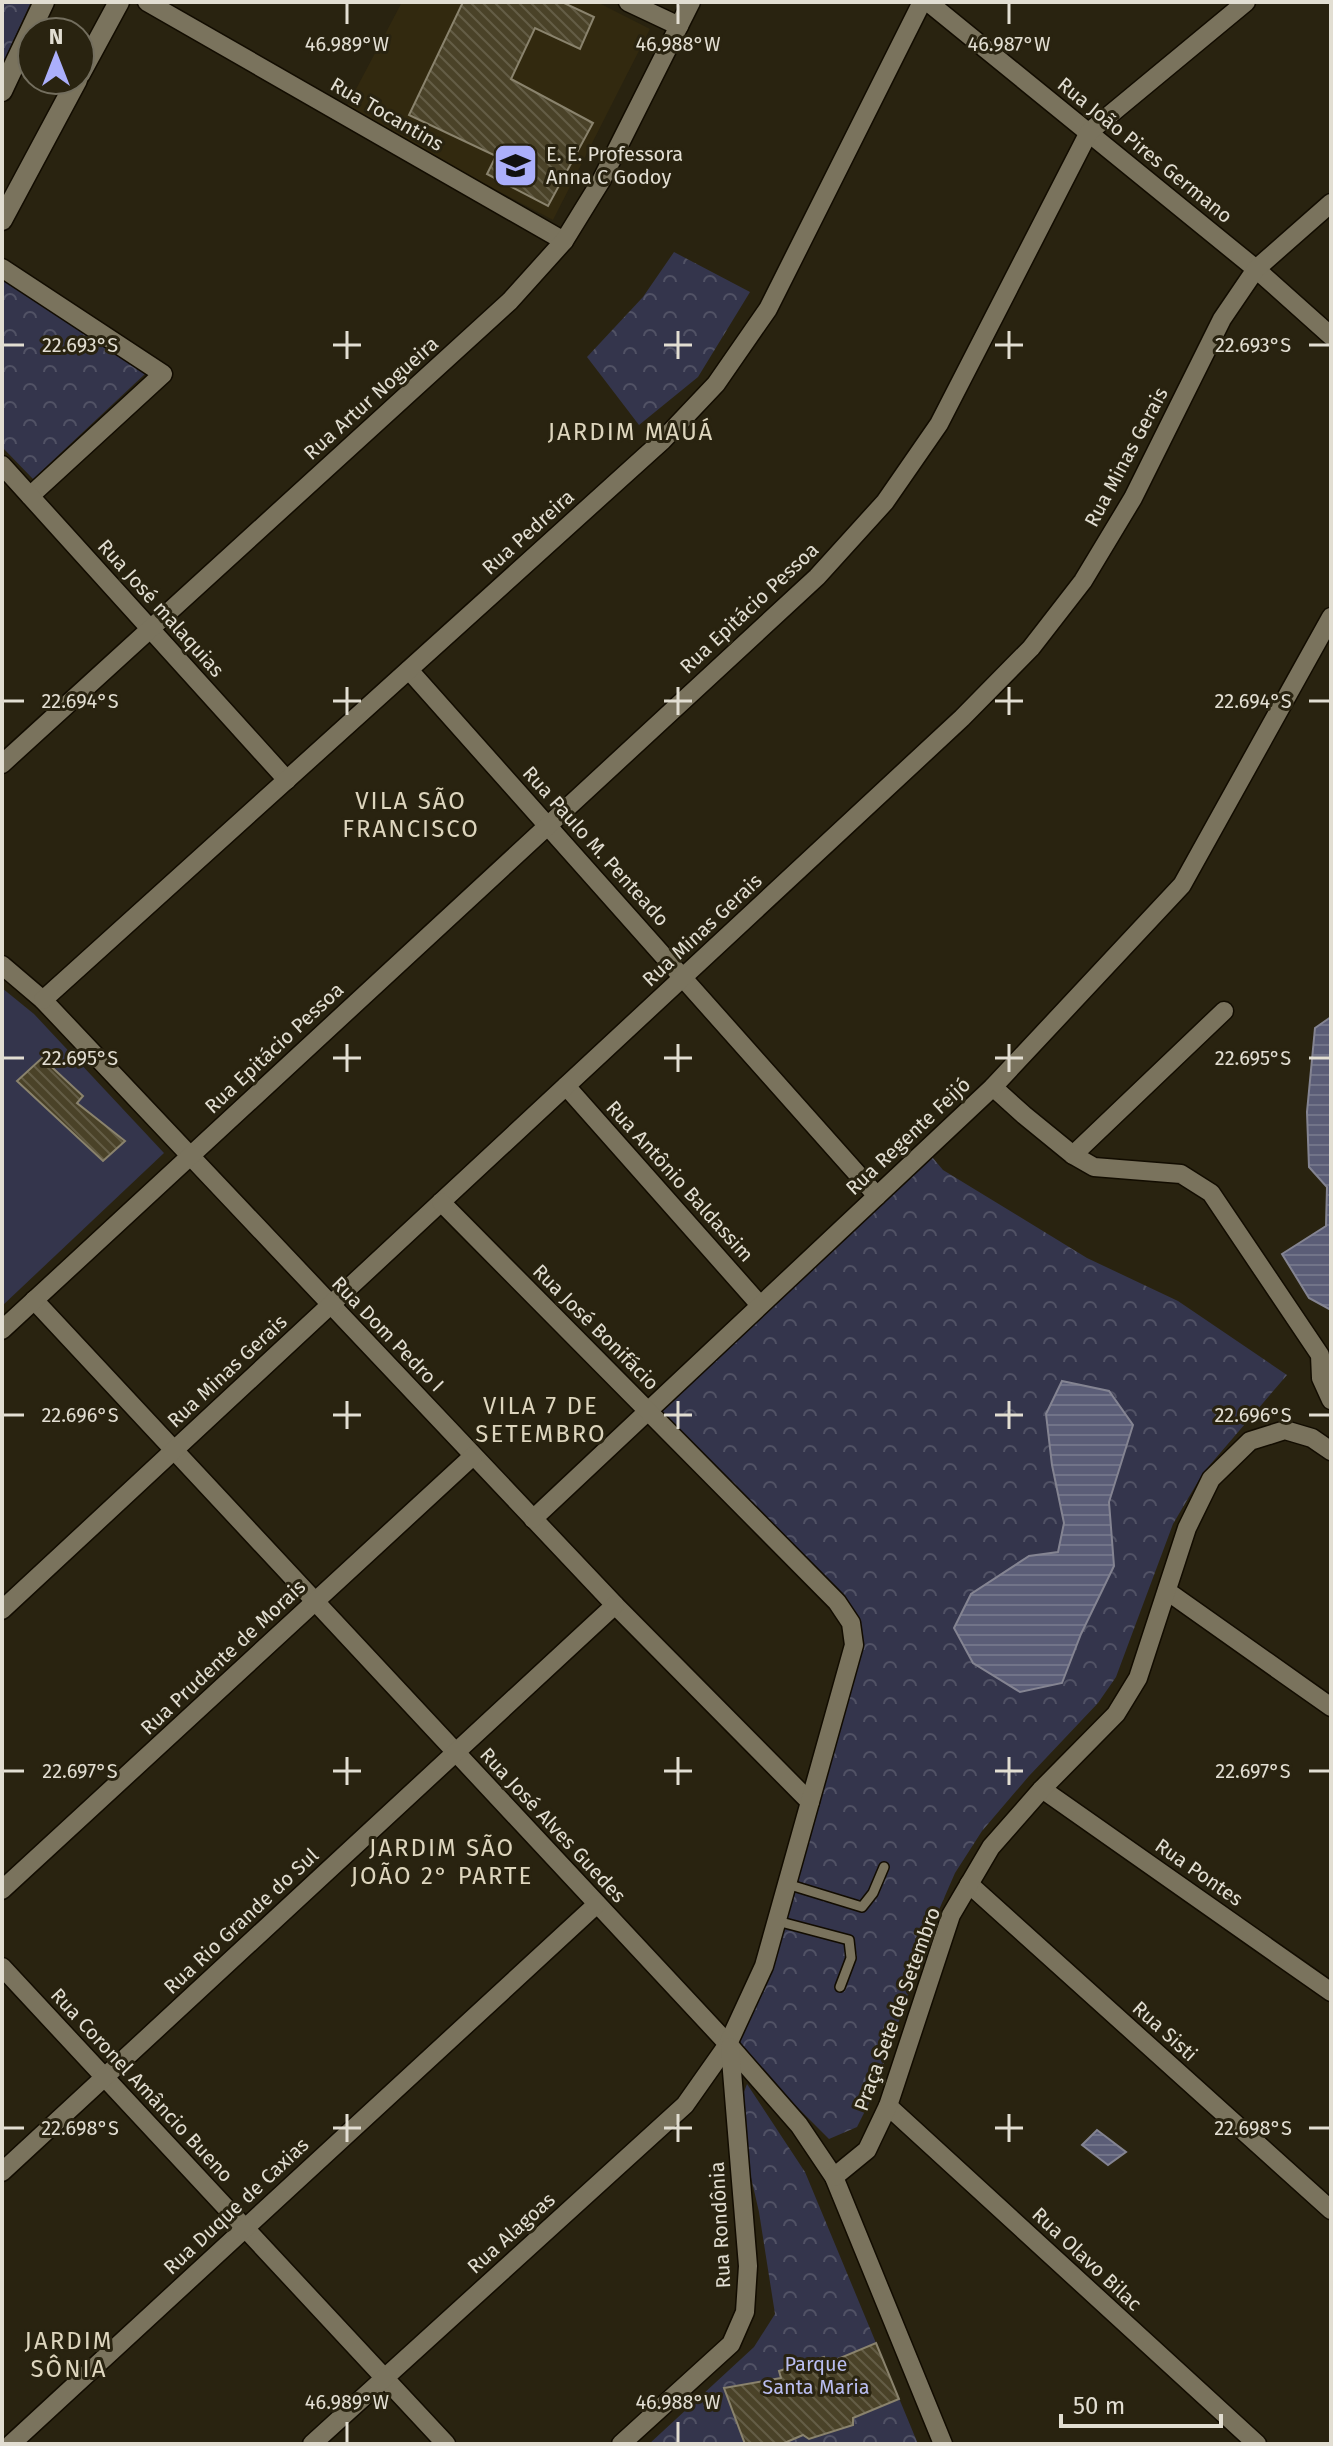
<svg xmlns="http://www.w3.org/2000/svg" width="1333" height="2446" viewBox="0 0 1333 2446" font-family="'Fira Sans',sans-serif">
	<defs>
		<pattern id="park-crowns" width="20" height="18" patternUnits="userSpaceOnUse" patternTransform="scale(2)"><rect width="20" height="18" fill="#34354c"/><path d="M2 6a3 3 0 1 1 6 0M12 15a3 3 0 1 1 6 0" fill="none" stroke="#515265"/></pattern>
		<pattern id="water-rules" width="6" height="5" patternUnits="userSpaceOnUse" patternTransform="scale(2)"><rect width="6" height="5" fill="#5b5d77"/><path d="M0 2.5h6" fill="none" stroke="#727489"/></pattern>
		<pattern id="building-back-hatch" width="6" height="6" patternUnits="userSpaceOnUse" patternTransform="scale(2)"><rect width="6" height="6" fill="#4a4228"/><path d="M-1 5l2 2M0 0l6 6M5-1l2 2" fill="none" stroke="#645d46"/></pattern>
	</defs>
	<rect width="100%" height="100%" fill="#292310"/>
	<polygon fill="#32290f" points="402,2 597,2 650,29 553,220 345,110"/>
	<g fill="url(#park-crowns)">
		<polygon points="5,2 31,2 2,65 2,8"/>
		<polygon points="674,252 750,292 698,377 639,425 587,357 643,297"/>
		<polygon points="2,278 146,373 33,479 2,447"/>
		<polygon points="927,1151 943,1170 1087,1258 1178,1301 1287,1375 1203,1473 1173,1524 1116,1677 1098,1703 1029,1776 982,1831 955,1873 938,1912 871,2099 857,2127 829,2139 734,2044 858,1657 841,1600 658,1407"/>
		<polygon points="747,2084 805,2172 918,2444 649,2444 754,2347 775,2314 759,2212 736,2113"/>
	</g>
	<polygon fill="#34354c" points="2,988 34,1014 164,1153 2,1306"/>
	<g fill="url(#water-rules)" stroke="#848492" stroke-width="2">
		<polygon points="1331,1017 1331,1310 1309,1298 1282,1254 1326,1226 1327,1187 1309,1167 1307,1112 1315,1028"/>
		<polygon points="1062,1381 1109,1391 1133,1425 1109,1502 1114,1566 1081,1634 1062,1683 1020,1692 973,1663 954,1628 971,1594 1029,1556 1058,1552 1064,1523 1052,1465 1046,1414"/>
		<polygon points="1097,2130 1126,2152 1108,2165 1082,2145"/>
	</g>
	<g fill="url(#building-back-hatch)" stroke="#8a836d" stroke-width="2">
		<polygon points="463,2 562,2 594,17 580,49 535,28 511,79 593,123 548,206 487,174 496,156 409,115"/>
		<polygon points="42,1058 83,1096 77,1103 125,1141 103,1161 17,1081"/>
		<polygon points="876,2343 899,2399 853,2418 853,2425 809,2439 803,2435 782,2444 745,2444 724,2388 781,2378 779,2371 824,2357 826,2364"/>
	</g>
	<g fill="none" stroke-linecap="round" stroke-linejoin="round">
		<defs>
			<g id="lane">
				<polyline points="787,1884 862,1907 873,1893 884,1867"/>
				<polyline points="777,1921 849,1940 851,1958 840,1987"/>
			</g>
			<g id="street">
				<polyline points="147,2 564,241"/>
				<polyline points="628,2 679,26"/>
				<polyline points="928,2 1256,269 1331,336"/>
				<polyline points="2,268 163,374 30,496"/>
				<polyline points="2,465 287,780"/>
				<polyline points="409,670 877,1196"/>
				<polyline points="2,764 510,301 564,241 601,181 691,2"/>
				<polyline points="2,965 43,1000 615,1605 810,1802"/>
				<polyline points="43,1000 662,441 716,384 768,309 922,2"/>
				<polyline points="566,1086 760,1305"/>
				<polyline points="993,1087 1024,1115 1073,1155 1094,1167 1181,1174 1211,1193 1320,1355 1321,1378 1331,1400"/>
				<polyline points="1073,1155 1224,1011"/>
				<polyline points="34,1300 728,2044 799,2125 834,2177 943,2444"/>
				<polyline points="2,1330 817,577 885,502 939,424 1089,132 1246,2"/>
				<polyline points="533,1519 993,1087 1182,885 1331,617"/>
				<polyline points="1167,1591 1331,1707"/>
				<polyline points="2,1610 962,718 1031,648 1083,581 1133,498 1222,319 1256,269 1331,203"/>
				<polyline points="1042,1789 1331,1992"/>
				<polyline points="969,1884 1331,2210"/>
				<polyline points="2,1890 473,1456"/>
				<polyline points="2,1967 446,2444"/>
				<polyline points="888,2106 1257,2444"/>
				<polyline points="2,2172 615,1605"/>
				<polyline points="834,2177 867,2150 888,2106 951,1915 991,1847 1042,1789 1116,1714 1138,1678 1187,1528 1211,1479 1250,1441 1285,1430 1312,1438 1331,1451"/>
				<polyline points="11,2444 597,1904"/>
				<polyline points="312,2444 685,2105 728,2044 764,1966 854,1645 851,1623 837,1602 441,1202"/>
				<polyline points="621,2444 731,2344 745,2312 748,2266 730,2047"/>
			</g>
			<g id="secondary">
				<polyline points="80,74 119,2"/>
				<polyline points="2,91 44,2"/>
				<polyline points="2,220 77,80"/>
			</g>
		</defs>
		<use href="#lane" stroke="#120c00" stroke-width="12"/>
		<use href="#street" stroke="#120c00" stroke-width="21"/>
		<use href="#secondary" stroke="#120c00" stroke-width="23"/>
		<use href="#lane" stroke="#7a735d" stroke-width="9"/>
		<use href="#street" stroke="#7a735d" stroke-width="18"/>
		<use href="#secondary" stroke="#7a735d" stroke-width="20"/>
	</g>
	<path fill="none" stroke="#e2ded2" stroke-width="3" d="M347,4V24M678,4V24M1009,4V24M347,331V359M678,331V359M1009,331V359M4,345H24M333,345H361M664,345H692M995,345H1023M1309,345H1329M347,687V715M678,687V715M1009,687V715M4,701H24M333,701H361M664,701H692M995,701H1023M1309,701H1329M347,1044V1072M678,1044V1072M1009,1044V1072M4,1058H24M333,1058H361M664,1058H692M995,1058H1023M1309,1058H1329M347,1401V1429M678,1401V1429M1009,1401V1429M4,1415H24M333,1415H361M664,1415H692M995,1415H1023M1309,1415H1329M347,1757V1785M678,1757V1785M1009,1757V1785M4,1771H24M333,1771H361M664,1771H692M995,1771H1023M1309,1771H1329M347,2114V2142M678,2114V2142M1009,2114V2142M4,2128H24M333,2128H361M664,2128H692M995,2128H1023M1309,2128H1329M347,2422V2442M678,2422V2442"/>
	<defs>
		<symbol id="school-square" viewBox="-11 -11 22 22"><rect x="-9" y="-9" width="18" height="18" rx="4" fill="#abaffb" stroke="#292310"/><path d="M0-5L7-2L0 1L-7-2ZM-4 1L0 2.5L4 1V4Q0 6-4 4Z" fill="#111"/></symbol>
	</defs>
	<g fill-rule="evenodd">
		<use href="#school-square" x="490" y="140" width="51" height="51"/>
	</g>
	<g text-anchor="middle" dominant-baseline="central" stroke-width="6" stroke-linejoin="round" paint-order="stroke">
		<g font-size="20" fill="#e2ded2" stroke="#292310">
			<text transform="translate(387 114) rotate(30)">Rua Tocantins</text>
			<text transform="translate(1145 150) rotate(39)">Rua João Pires Germano</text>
			<text transform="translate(371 398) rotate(-42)">Rua Artur Nogueira</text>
			<text transform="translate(1126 457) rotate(-62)">Rua Minas Gerais</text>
			<text transform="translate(528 532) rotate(-42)">Rua Pedreira</text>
			<text transform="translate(161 608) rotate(48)">Rua José malaquias</text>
			<text transform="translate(749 608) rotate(-43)">Rua Epitácio Pessoa</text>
			<text transform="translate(596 846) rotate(48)">Rua Paulo M. Penteado</text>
			<text transform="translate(702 930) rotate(-43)">Rua Minas Gerais</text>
			<text transform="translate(274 1048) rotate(-43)">Rua Epitácio Pessoa</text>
			<text transform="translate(908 1136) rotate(-43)">Rua Regente Feijó</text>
			<text transform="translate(680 1181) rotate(48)">Rua Antônio Baldassim</text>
			<text transform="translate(596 1327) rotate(45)">Rua José Bonifácio</text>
			<text transform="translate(388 1334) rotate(46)">Rua Dom Pedro I</text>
			<text transform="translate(227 1371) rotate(-43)">Rua Minas Gerais</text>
			<text transform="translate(223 1657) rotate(-43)">Rua Prudente de Morais</text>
			<text transform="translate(553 1825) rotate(47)">Rua José Alves Guedes</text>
			<text transform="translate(1199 1872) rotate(35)">Rua Pontes</text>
			<text transform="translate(241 1921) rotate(-43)">Rua Rio Grande do Sul</text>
			<text transform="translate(897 2009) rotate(-70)">Praça Sete de Setembro</text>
			<text transform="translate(1165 2031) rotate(42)">Rua Sisti</text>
			<text transform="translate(142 2085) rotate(47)">Rua Coronel Amâncio Bueno</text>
			<text transform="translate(236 2206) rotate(-43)">Rua Duque de Caxias</text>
			<text transform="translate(720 2225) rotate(-93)">Rua Rondônia</text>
			<text transform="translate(511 2233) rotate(-42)">Rua Alagoas</text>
			<text transform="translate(1087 2259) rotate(43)">Rua Olavo Bilac</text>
		</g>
		<g font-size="20" fill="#e2ded2" stroke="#292310" text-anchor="start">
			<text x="546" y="154">E. E. Professora<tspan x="546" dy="23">Anna C Godoy</tspan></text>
		</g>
		<g font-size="20" fill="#b9bdf0" stroke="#292310">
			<text x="816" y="2364">Parque<tspan x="816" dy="23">Santa Maria</tspan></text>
		</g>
		<g font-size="24" letter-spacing="2" fill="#ddd5bd" stroke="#292310">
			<text x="631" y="432">JARDIM MAUÁ</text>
			<text x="411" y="801">VILA SÃO<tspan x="411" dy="28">FRANCISCO</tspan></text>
			<text x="541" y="1406">VILA 7 DE<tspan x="541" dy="28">SETEMBRO</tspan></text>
			<text x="442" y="1848">JARDIM SÃO<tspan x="442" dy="28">JOÃO 2° PARTE</tspan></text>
			<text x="69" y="2341">JARDIM<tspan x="69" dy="28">SÔNIA</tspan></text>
		</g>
	</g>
	<g font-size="20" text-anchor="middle" fill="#e2ded2" stroke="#292310" stroke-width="6" stroke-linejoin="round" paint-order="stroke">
		<text x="347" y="51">46.989°W</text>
		<text x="678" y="51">46.988°W</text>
		<text x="1009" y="51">46.987°W</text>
		<text x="80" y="352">22.693°S</text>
		<text x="1253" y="352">22.693°S</text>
		<text x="80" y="708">22.694°S</text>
		<text x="1253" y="708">22.694°S</text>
		<text x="80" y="1065">22.695°S</text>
		<text x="1253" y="1065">22.695°S</text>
		<text x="80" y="1422">22.696°S</text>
		<text x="1253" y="1422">22.696°S</text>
		<text x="80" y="1778">22.697°S</text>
		<text x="1253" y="1778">22.697°S</text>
		<text x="80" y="2135">22.698°S</text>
		<text x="1253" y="2135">22.698°S</text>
		<text x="347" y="2409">46.989°W</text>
		<text x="678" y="2409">46.988°W</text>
	</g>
	<rect width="1333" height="2446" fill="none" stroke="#e2ded2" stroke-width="8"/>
	<g transform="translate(56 56)"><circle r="38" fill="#292310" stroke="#736e5e" stroke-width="2"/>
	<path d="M0-6L14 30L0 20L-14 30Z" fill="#abaffb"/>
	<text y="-12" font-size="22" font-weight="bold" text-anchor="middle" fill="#e2ded2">N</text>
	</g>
	<path d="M1061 2414v12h160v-12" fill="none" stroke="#e2ded2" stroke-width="4"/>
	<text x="1073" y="2414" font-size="24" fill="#e2ded2" stroke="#292310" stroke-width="6" paint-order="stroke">50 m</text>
</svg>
